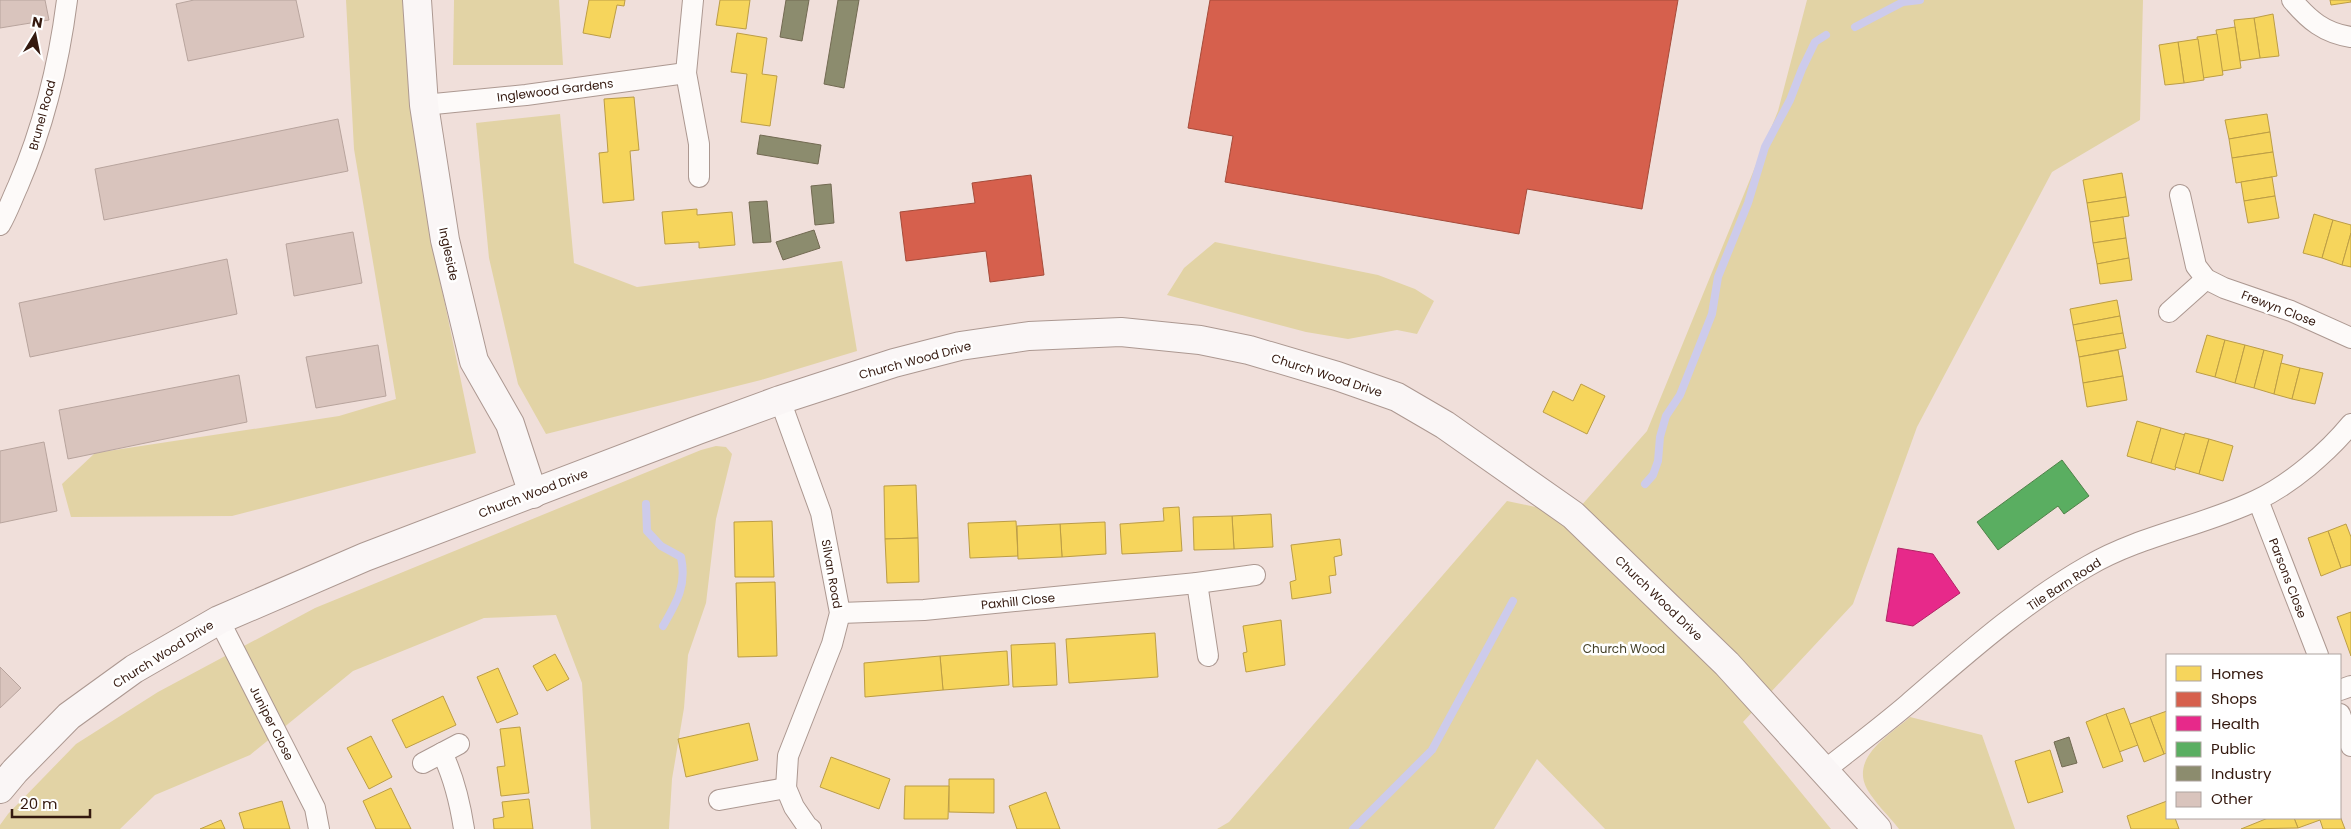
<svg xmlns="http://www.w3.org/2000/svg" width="2351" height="829" viewBox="0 0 2351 829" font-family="Poppins,sans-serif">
	<rect width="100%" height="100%" fill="#f0dfda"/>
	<g fill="#e2d3a5">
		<polygon points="346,0 405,0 426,213 476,453 232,516 71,517 62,484 95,453 339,416 396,399 354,149"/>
		<polygon points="454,0 559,0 563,65 453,65"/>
		<polygon points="1807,0 2143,0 2140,120 2052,172 1917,427 1853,604 1743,722 1831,829 1605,829 1537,759 1494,829 1217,829 1229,822 1507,501 1573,515 1647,431 1778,111"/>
		<polygon points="560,114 574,263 637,287 842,261 857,351 761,380 546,434 518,384 489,258 476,123"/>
		<polygon points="1215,242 1378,275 1415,289 1434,301 1417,334 1397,330 1348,339 1306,332 1167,295 1184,268"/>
		<polygon points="716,446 726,447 732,454 716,519 706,603 688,655 684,708 672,779 669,829 591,829 582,683 556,615 484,618 353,671 250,755 155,795 120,829 0,829 0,825 8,814 76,744 158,692 315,608 701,450"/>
		<path d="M1910,717L1982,735L2015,829H1899C1889,816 1875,803 1867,789C1850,757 1890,735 1910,717Z"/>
	</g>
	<g fill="#f6d55c" stroke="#bc9d45">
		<polygon points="589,0 625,0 624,6 617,5 610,38 583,33"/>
		<polygon points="720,0 750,0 746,29 716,25"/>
		<polygon points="2330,0 2351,0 2351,2 2331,5"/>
		<polygon points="2273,14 2279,56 2260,58 2254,18"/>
		<polygon points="2254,18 2260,58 2240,61 2234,20"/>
		<polygon points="2235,27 2241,68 2222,71 2216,30"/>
		<polygon points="737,33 767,38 762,74 777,76 770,126 741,122 747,74 731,72"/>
		<polygon points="2217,34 2223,75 2203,78 2197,37"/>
		<polygon points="2198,39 2204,80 2184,83 2178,42"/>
		<polygon points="2178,42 2184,83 2165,85 2159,45"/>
		<polygon points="634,97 639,150 630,151 634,200 603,203 599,153 608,152 604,99"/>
		<polygon points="2267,114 2270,132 2229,139 2225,120"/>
		<polygon points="2270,132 2273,152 2232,158 2229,139"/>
		<polygon points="2273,152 2277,176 2236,183 2232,158"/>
		<polygon points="2122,173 2126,197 2087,203 2083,180"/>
		<polygon points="2272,177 2275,196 2244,201 2241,182"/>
		<polygon points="2275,196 2279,218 2248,223 2244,201"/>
		<polygon points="2126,197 2129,216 2090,222 2087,203"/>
		<polygon points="697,209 697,215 732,212 735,245 699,248 699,242 665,244 662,212"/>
		<polygon points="2314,214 2333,220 2322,258 2303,253"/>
		<polygon points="2123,217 2126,238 2093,243 2090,222"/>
		<polygon points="2333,220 2351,225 2351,233 2342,265 2322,258"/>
		<polygon points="2351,233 2351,267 2342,265"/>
		<polygon points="2126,238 2129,258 2097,264 2093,243"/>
		<polygon points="2129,258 2132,280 2100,284 2097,264"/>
		<polygon points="2117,300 2120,316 2073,325 2070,309"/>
		<polygon points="2120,316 2123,333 2076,341 2073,325"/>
		<polygon points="2123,333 2126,348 2079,357 2076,341"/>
		<polygon points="2207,335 2225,340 2215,377 2196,372"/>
		<polygon points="2225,340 2245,345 2235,383 2215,377"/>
		<polygon points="2245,345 2264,350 2254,388 2235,383"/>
		<polygon points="2118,350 2123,376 2083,383 2079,357"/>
		<polygon points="2264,350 2283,355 2274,394 2254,388"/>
		<polygon points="2281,363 2300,368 2292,399 2274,394"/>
		<polygon points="2300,368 2323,373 2315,404 2292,399"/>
		<polygon points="2123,376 2127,400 2087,407 2083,383"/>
		<polygon points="1581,384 1605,396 1587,434 1543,412 1553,391 1573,401"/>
		<polygon points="2137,421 2161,428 2151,463 2127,456"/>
		<polygon points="2161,428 2185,435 2175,470 2151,463"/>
		<polygon points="2185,433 2209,439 2199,474 2175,467"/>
		<polygon points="2209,439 2233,446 2223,481 2199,474"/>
		<polygon points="916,485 918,538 885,539 884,486"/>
		<polygon points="1179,507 1182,551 1122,554 1120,524 1164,521 1163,508"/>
		<polygon points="1271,514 1273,547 1234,549 1232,516"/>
		<polygon points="1232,516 1234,549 1194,550 1193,517"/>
		<polygon points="772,521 774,577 735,577 734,522"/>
		<polygon points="1016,521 1018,556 970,558 968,523"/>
		<polygon points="1105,522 1106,554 1062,557 1060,524"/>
		<polygon points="1060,524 1062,557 1018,559 1017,526"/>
		<polygon points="2346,524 2351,537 2351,565 2341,568 2328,531"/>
		<polygon points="2328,531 2341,568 2321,576 2308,538"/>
		<polygon points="918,538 919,582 887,583 885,539"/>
		<polygon points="1340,539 1342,555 1334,557 1336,575 1329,576 1331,593 1292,599 1290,582 1296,580 1291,545"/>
		<polygon points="775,582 777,656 738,657 736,583"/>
		<polygon points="2351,612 2351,656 2337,617"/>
		<polygon points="1281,620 1285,665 1246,672 1243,653 1247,652 1243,626"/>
		<polygon points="1155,633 1158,677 1069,683 1066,639"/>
		<polygon points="1055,643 1057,685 1013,687 1011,645"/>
		<polygon points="1007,651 1009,685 943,690 940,656"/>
		<polygon points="555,654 569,679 547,691 533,666"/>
		<polygon points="940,656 943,690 865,697 864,663"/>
		<polygon points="498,668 518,714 497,723 477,677"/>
		<polygon points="443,696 456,725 406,748 392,720"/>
		<polygon points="2124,708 2138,745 2119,752 2106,714"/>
		<polygon points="2167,711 2167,753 2164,754 2150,717"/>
		<polygon points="2106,714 2123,761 2103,768 2086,722"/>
		<polygon points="2150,717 2164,754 2144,762 2130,724"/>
		<polygon points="749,723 758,760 686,777 678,739"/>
		<polygon points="520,727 529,793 501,796 497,767 505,766 500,729"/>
		<polygon points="371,736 392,777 369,789 347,748"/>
		<polygon points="2050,750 2063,792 2028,803 2015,761"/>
		<polygon points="831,757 890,779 879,809 820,787"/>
		<polygon points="949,779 994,779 994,813 949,812"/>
		<polygon points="905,786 949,786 948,819 904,819"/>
		<polygon points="391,788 411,829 376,829 363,801"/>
		<polygon points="1046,792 1060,829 1017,829 1009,806"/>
		<polygon points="529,799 533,829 494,829 493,819 504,817 502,802"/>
		<polygon points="282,801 290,829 244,829 239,813"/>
		<polygon points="2167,801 2167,818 2175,818 2179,829 2131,829 2127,816"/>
		<polygon points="2340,816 2345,829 2323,829 2320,820 2298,828 2294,818 2340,818"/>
		<polygon points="2268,818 2294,818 2298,828 2241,829"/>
		<polygon points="221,820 225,829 200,829"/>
	</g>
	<g fill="#d6604d" stroke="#a54b3a">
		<polygon points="1210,0 1678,0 1642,209 1527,189 1519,234 1225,182 1233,136 1188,128"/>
		<polygon points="1031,175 1044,275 990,282 986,251 906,261 900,212 975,203 972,183"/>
	</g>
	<polygon fill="#e7298a" stroke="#b12465" points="1898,548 1933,554 1960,593 1913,626 1886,621"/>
	<polygon fill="#5aae61" stroke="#4f8148" points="2062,460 2089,496 2064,514 2058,506 1998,550 1977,522"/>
	<g fill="#8c8c6e" stroke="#726a52">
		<polygon points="786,0 809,0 802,41 780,37"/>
		<polygon points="838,0 859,0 844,88 824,84"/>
		<polygon points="760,135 821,145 818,164 757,154"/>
		<polygon points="831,184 834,223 815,225 811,186"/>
		<polygon points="767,201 771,242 753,243 749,202"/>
		<polygon points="814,230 820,248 783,260 776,242"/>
		<polygon points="2069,737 2077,763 2062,767 2054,742"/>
	</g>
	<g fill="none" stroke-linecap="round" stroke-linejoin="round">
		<g stroke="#cdcbeb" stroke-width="8">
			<polyline points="1855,27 1903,2 1920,0"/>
			<polyline points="1645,484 1653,475 1658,461 1660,437 1666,416 1680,395 1712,314 1718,277 1748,203 1765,147 1790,100 1802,69 1815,42 1826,35"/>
			<path d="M646,504L647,531L661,546L681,557C687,585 677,602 663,626"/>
			<polyline points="1353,829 1432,750 1513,601"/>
		</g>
	</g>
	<g fill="#d9c4bd" stroke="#b8a49d">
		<polygon points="0,0 45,0 49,20 0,28"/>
		<polygon points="194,0 296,0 304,37 188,61 176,4"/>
		<polygon points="338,119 348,171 104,220 95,169"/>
		<polygon points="353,232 362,283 294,296 286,244"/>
		<polygon points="227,259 237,314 30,357 19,303"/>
		<polygon points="378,345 386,396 316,408 306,357"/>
		<polygon points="239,375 247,422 68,459 59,410"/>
		<polygon points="44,442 57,511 0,523 0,451"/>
		<polygon points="0,667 21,688 0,708"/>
	</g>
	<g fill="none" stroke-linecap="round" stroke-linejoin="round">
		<defs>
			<g id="street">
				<polyline points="693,0 686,73 699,144 699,177"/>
				<path d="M2292,0C2309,20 2324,33 2351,37"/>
				<polyline points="424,105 526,95 686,73"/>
				<polyline points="2180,195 2196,266 2206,279 2224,288 2291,311 2351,338"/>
				<path d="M0,225C7,213 12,199 18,186C43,128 59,63 67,0"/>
				<polyline points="2169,312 2206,279"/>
				<polyline points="780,400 821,513 840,613 832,644 788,756 786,788 794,807 807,826 811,829"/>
				<polyline points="2258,500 2318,655"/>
				<polyline points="1197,583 1208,656"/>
				<polyline points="840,613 924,610 1197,583 1255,575"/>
				<polyline points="219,620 315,808 319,829"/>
				<polyline points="2340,690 2351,686"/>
				<polyline points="2340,714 2351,746"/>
				<path d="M442,753C454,777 460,803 464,829"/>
				<polyline points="423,763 459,744"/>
				<path d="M1825,770C1853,748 1881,727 1908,704C1965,655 2023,603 2088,566C2141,535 2203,526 2257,500C2291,484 2328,452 2351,424"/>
				<polyline points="719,800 786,788"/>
			</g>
			<g id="secondary">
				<polyline points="417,0 424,105 445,240 474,361 510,424 533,494"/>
				<polyline points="0,789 15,771 69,716 134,669 219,620 365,557 698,430 780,400 894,363 960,346 1029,336 1121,332 1200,340 1249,350 1337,376 1397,397 1445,425 1573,515 1727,664 1877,829"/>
			</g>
		</defs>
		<use href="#street" stroke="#ac9891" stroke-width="22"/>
		<use href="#secondary" stroke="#ac9891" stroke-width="30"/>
		<use href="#street" stroke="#fdfaf9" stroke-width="20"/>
		<use href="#secondary" stroke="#faf6f6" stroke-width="28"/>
	</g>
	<g text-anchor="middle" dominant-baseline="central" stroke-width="5" stroke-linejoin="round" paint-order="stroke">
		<g font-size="12" fill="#34190f" stroke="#fff">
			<text transform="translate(555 90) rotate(-7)">Inglewood Gardens</text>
			<text transform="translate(42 115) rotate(-75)">Brunel Road</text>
			<text transform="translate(449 254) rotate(78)">Ingleside</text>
			<text transform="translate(2279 308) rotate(21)">Frewyn Close</text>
			<text transform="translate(915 360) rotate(-15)">Church Wood Drive</text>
			<text transform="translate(1327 375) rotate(18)">Church Wood Drive</text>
			<text transform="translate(533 493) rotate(-21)">Church Wood Drive</text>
			<text transform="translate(832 574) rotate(80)">Silvan Road</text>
			<text transform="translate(2288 578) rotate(69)">Parsons Close</text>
			<text transform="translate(2064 584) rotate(-33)">Tile Barn Road</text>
			<text transform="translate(1659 598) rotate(44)">Church Wood Drive</text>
			<text transform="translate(1018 601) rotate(-6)">Paxhill Close</text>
			<text transform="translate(163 654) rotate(-32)">Church Wood Drive</text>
			<text transform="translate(272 723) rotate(63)">Juniper Close</text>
		</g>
		<g font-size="12" fill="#433f26" stroke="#fff">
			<text x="1624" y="648">Church Wood</text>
		</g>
	</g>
	<rect x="2166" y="654" width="175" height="165" fill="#ffffff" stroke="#aea39f"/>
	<rect x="2176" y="666" width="25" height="15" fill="#f6d55c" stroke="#aea39f"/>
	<text x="2211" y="679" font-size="15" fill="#34190f">Homes</text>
	<rect x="2176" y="692" width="25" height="15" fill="#d6604d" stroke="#aea39f"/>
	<text x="2211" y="704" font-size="15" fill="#34190f">Shops</text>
	<rect x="2176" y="716" width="25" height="15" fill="#e7298a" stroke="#aea39f"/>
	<text x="2211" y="729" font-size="15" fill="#34190f">Health</text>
	<rect x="2176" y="742" width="25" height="15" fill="#5aae61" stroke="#aea39f"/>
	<text x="2211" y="754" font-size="15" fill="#34190f">Public</text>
	<rect x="2176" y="766" width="25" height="15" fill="#8c8c6e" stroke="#aea39f"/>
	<text x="2211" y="779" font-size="15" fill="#34190f">Industry</text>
	<rect x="2176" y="792" width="25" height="15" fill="#d9c4bd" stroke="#aea39f"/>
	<text x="2211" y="804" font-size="15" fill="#34190f">Other</text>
	<g transform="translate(35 35) rotate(10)" stroke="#ffffff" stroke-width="4" paint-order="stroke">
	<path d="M0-4L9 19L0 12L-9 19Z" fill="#34190f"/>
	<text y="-8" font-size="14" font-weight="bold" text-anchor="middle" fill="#34190f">N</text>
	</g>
	<path d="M12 809v8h78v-8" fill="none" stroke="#34190f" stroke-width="2.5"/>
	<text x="20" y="809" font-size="15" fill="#34190f" stroke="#ffffff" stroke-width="4" paint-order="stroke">20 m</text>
</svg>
